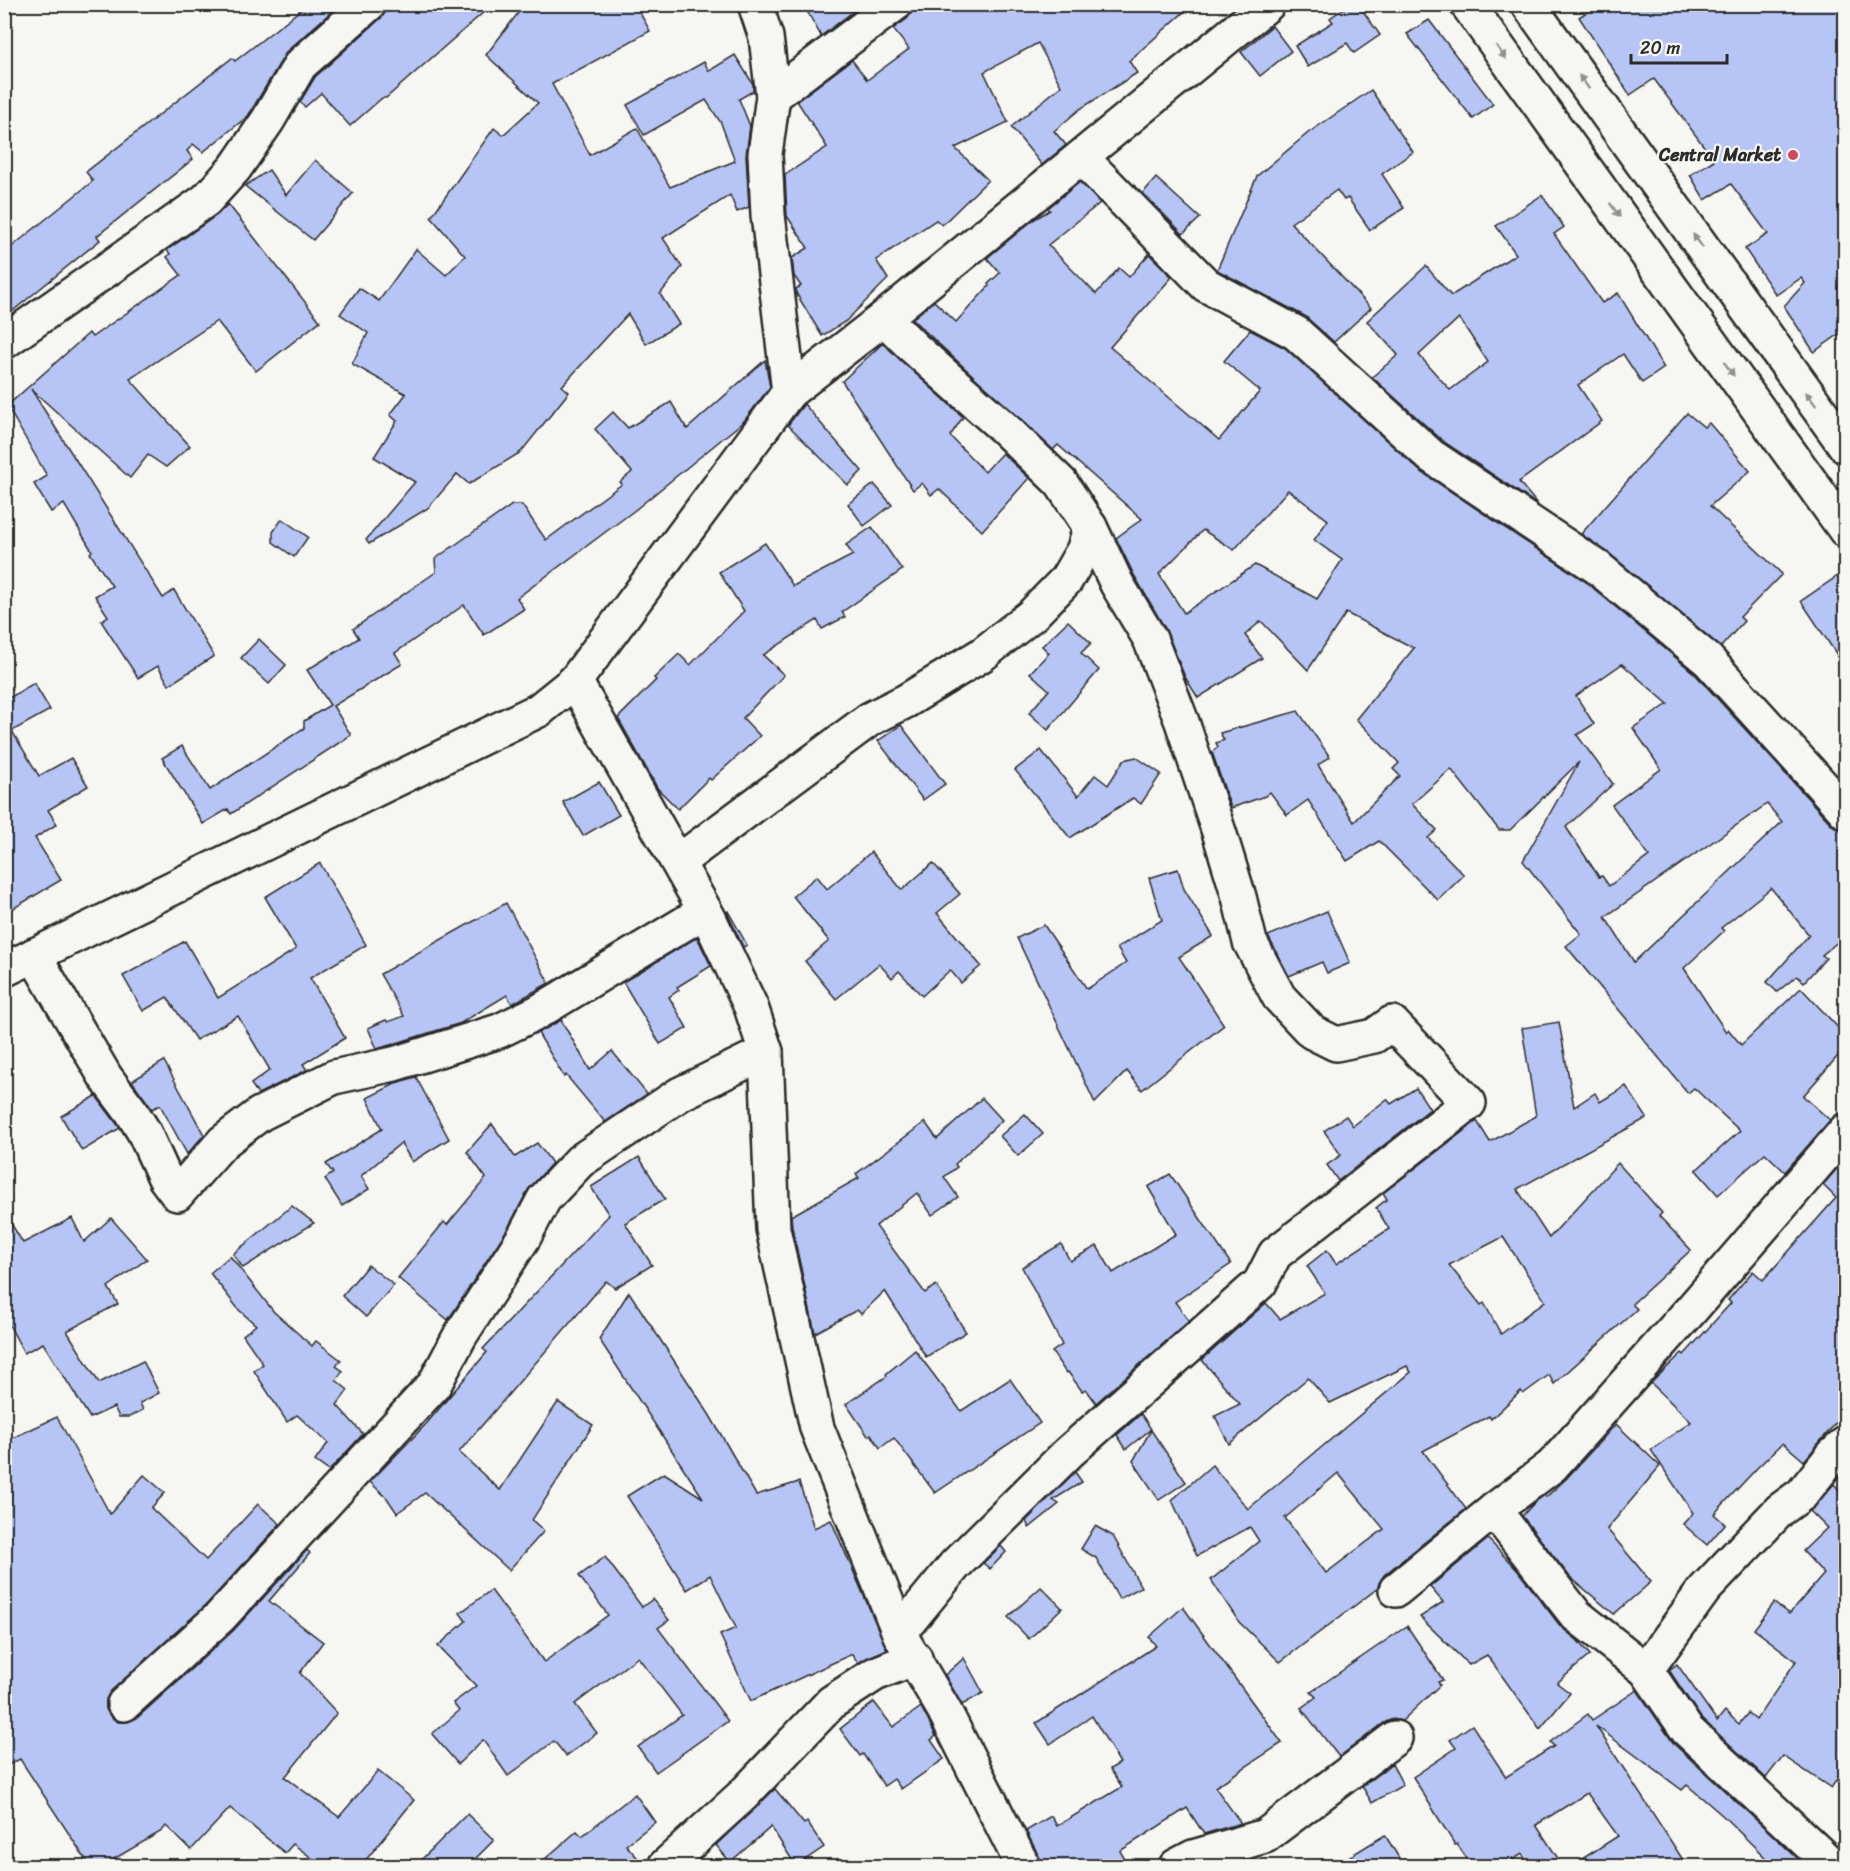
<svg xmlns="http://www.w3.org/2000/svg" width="1850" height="1871" viewBox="0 0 1850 1871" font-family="Sriracha,sans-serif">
	<rect width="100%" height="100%" fill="#f6f6f2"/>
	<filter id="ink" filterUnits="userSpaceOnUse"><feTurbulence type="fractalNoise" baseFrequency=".0167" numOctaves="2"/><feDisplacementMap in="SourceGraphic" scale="12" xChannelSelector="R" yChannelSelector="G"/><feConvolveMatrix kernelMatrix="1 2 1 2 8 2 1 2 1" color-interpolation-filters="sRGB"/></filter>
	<g filter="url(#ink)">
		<g fill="#b6c5f5" stroke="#2b2b2b" stroke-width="1.5" fill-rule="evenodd">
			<polygon points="308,4 340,4 287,51 248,116 203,152 193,144 187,151 193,159 97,236 100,240 4,318 4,253 93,181 86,172 232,58 235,61"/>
			<polygon points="387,4 493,4 386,98 382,98 350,126 321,93 305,107 300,102 315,77 381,18 387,10"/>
			<polygon points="525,4 635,4 650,31 552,84 590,155 637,128 670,187 735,161 721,123 706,100 644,135 627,105 704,62 709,71 735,55 753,84 753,91 739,99 750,126 746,155 749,207 737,212 730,195 663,238 682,267 660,294 679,324 646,344 628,314 562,386 569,392 521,452 469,484 457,474 428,508 369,544 366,540 415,482 374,457 397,421 390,415 406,394 352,364 368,333 340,314 359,288 379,301 416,249 446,275 465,256 431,217 494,128 503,135 538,103 486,55"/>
			<polygon points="803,4 863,4 821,36"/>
			<polygon points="913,4 1193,4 1129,61 1137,73 1080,109 1054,131 1066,145 1042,165 1011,127 1061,86 1038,43 984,72 1008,122 955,148 988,180 942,225 936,220 876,260 888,279 846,321 822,336 796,293 796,289 801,286 794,276 792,258 808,248 787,216 785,175 827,147 797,101 852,60 867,80 909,49 893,29 907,19 912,12"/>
			<polygon points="1350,4 1358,4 1380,35 1354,53 1347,43 1308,67 1295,46 1333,22 1330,18"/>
			<polygon points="1599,4 1845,4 1845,330 1814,352 1784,306 1805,283 1801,278 1776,295 1745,249 1768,234 1731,184 1705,200 1690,175 1714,160 1654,79 1630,95 1579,17"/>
			<polygon points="1429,20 1493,104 1473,119 1407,34"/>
			<polygon points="1272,26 1291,51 1260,76 1241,52"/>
			<polygon points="1371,90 1413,152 1382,174 1404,208 1370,230 1348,198 1344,200 1337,190 1291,223 1371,308 1334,342 1305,316 1217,270 1257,176 1308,133"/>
			<polygon points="315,160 353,193 313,240 245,186 269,170 286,195"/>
			<polygon points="1156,178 1200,218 1183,234 1143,193"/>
			<path d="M1080,182L1100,203L1048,245L1096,294L1119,268L1129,277L1149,254L1172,277L1110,347L1219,440L1260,391L1224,361L1250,330L1285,348L1420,471L1586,582L1695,674L1832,825L1840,830H1845V936L1822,955L1826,958L1804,982L1797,976L1777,992L1767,982L1809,935L1771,888L1721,928L1724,931L1684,968L1726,1032L1728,1029L1741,1045L1801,988L1845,1035V1048L1803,1096L1830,1120L1785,1172L1765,1153L1718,1195L1696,1170L1740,1131L1694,1088L1688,1093L1566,946L1581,934L1523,861L1579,762L1510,830H1499L1451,769L1412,804L1437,830L1428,838L1464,875L1438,900L1379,841L1347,861L1308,800L1287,815L1270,792L1265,796L1231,808L1212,752L1218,747L1216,743L1224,740L1220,733L1298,711L1330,757L1318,765L1354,822L1400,776L1393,769L1399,763L1356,719L1414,648L1346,613L1308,670L1261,621L1245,635L1262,658L1198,698L1185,677L1166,630L1134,575L1116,538L1142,519L1058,445L1053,450L912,319L934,301L956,322L989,286L988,284L1000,273L987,258L1033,220L1050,210L1048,208ZM1288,490L1328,520L1314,540L1342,560L1317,599L1255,565L1184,613L1159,574L1203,530L1234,550ZM1622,664L1668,704L1633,728L1661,769L1612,805L1649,856L1609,886L1602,876L1599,877L1566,827L1613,784L1577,735L1594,724L1576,696ZM1767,804L1782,822L1634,962L1605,917Z"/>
			<path d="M1542,195L1564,227L1554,234L1602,303L1618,293L1664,368L1642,383L1623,354L1578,385L1602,421L1519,482L1538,505L1443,441L1372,377L1398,355L1367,321L1426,266L1451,296L1516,254L1496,226ZM1459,318L1488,362L1450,390L1419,355Z"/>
			<polygon points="228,204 320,321 256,371 217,321 130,379 190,446 166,467 148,455 130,478 31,389 163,598 174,590 214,656 169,685 158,666 138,678 101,621 108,616 95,596 112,586 90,553 92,551 64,504 51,512 34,484 47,476 7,406 89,333 92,337 181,275 167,257 170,254 167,250 217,215"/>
			<polygon points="883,343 963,417 950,436 985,472 1002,453 1029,478 982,531 939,489 931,495 922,483 913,490 842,381"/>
			<polygon points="765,360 770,387 744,421 635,510 517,598 524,609 484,635 464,605 395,653 402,664 333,706 351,735 231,814 228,809 203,824 162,758 182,746 210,790 304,728 304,721 330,705 307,670 359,638 353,629 436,572 435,559 512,505 522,505 546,540 622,484 620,482 632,472 595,429 613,412 628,428 671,402 687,429"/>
			<polygon points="804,404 862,471 848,485 788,425"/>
			<polygon points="1687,413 1704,427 1709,423 1750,471 1710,506 1782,574 1740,617 1744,621 1721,647 1609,553 1581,534"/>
			<polygon points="874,484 892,505 864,526 848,504"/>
			<polygon points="282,519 308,537 294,557 273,542 273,532"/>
			<polygon points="872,527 902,570 842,612 845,617 822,629 817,620 763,655 784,675 743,718 760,736 711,780 709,778 678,809 658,789 618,718 656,680 654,678 679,654 690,665 744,611 719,572 765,543 793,586 853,555 846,545"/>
			<polygon points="1845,571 1845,667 1801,601"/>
			<polygon points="1068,621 1091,643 1081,653 1099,670 1048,730 1029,713 1049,690 1030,673 1049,653 1042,646"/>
			<polygon points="259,639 286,665 269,684 241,658"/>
			<polygon points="34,683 50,710 12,731 39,776 71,758 88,786 48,810 57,824 35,838 61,880 4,914 4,701"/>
			<polygon points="901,725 945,784 923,800 878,741"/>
			<polygon points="1041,750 1078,796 1095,775 1108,785 1124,760 1136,757 1161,774 1141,804 1133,798 1070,838 1015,770"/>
			<polygon points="599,782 619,815 583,836 563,802"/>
			<polygon points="871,852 902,890 933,863 960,894 937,913 981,966 961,983 950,970 922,996 899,971 892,978 879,964 836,999 805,961 829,941 793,896 817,876 827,889"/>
			<polygon points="320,863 366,945 310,978 345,1038 303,1064 307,1070 258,1094 251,1084 270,1070 238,1016 196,1040 167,997 143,1011 123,976 185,941 218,998 296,949 265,897"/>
			<polygon points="1178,869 1184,889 1213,936 1179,957 1224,1025 1142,1090 1127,1071 1095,1103 1017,938 1044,925 1087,989 1126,963 1117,948 1162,920 1149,878"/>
			<polygon points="506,903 549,983 512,1004 507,995 461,1023 377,1049 368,1028 386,1020 388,1022 404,1016 380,974"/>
			<polygon points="728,911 747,945 743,947 727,912"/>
			<polygon points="1327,911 1350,963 1327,973 1322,962 1289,976 1268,936"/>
			<polygon points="697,937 711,966 677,987 679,990 669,997 687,1028 660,1044 623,982"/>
			<polygon points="561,1020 590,1070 612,1051 647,1094 605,1122 566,1075 564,1077 538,1033"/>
			<path d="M1559,1022L1574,1107L1595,1093L1600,1102L1626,1086L1647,1118L1517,1189L1549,1238L1618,1163L1662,1213L1659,1216L1691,1250L1632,1304L1637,1309L1554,1384L1549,1375L1523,1394L1521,1391L1491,1419L1489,1416L1423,1451L1466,1509L1384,1575L1379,1583L1378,1588L1280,1662L1239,1622L1211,1580L1259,1541L1250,1527L1197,1556L1172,1500L1212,1465L1248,1509L1411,1372L1407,1366L1330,1403L1308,1378L1229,1444L1215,1416L1240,1404L1202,1360L1266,1303L1280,1319L1325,1293L1307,1266L1327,1250L1336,1264L1389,1229L1376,1208L1387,1199L1383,1193L1477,1121L1490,1142L1536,1116L1522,1028ZM1503,1237L1545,1301L1501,1334L1484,1303L1481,1305L1449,1265ZM1338,1473L1384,1529L1326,1573L1285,1518Z"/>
			<polygon points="164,1061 204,1135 187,1154 160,1105 152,1109 132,1081"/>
			<polygon points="416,1077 449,1139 412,1162 401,1143 361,1176 369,1189 342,1206 325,1179 333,1173 326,1164 382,1129 367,1098 393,1085 392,1084"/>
			<polygon points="1416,1088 1430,1109 1338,1181 1327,1165 1341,1155 1324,1131 1346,1116 1353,1126 1387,1099 1391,1104"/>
			<polygon points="96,1096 120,1128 82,1151 61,1116"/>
			<polygon points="982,1098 1002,1120 955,1164 957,1167 944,1177 958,1197 932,1215 917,1193 876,1226 925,1293 936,1285 966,1332 926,1357 885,1291 861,1314 857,1310 815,1333 792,1227 791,1216 859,1178 856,1174 925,1122 937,1139"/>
			<polygon points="1025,1114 1043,1134 1018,1156 1000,1136"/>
			<polygon points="492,1124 515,1157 537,1143 552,1163 528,1190 508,1228 448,1320 398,1278 444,1222 447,1225 486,1178 467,1152"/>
			<polygon points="639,1157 665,1199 625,1223 652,1265 615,1288 606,1281 459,1452 500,1490 558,1402 593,1425 532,1520 544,1531 509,1570 425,1493 397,1513 387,1498 370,1482 427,1423 487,1352 483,1349 609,1215 591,1187"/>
			<polygon points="1845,1159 1845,1412 1804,1461 1783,1443 1758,1467 1714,1514 1725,1524 1707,1545 1683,1524 1693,1513 1651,1450 1691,1422 1651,1383 1682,1353 1684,1355 1731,1303 1728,1300 1753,1271 1763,1280 1836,1198 1823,1185"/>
			<polygon points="1170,1174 1231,1264 1175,1302 1189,1321 1096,1403 1086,1389 1082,1391 1068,1372 1066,1373 1052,1352 1062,1345 1022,1267 1061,1244 1070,1261 1097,1246 1113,1273 1176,1234 1148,1187"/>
			<polygon points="292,1206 314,1223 243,1268 233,1254"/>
			<polygon points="4,1212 23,1243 72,1218 84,1242 111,1218 147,1259 108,1287 118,1304 67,1331 99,1383 143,1361 159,1393 140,1403 143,1410 129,1417 119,1417 114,1407 90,1418 43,1343 24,1353 4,1315"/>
			<polygon points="230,1256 274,1312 312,1346 316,1341 341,1360 336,1366 343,1371 336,1380 348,1390 337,1405 363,1434 329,1471 315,1461 328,1443 297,1415 287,1422 254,1371 263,1364 243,1335 256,1325 239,1310 210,1273"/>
			<polygon points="368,1265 394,1285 366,1317 342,1296"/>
			<polygon points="629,1292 709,1414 756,1495 799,1482 814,1528 831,1520 887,1649 858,1663 852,1654 751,1701 720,1635 736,1628 710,1575 687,1590 627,1496 664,1473 703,1498 599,1339"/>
			<polygon points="915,1350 961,1411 1010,1379 1040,1423 935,1493 894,1438 880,1448 871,1434 868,1436 846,1404 887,1376 886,1374"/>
			<polygon points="1141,1414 1151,1429 1126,1449 1117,1435"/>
			<polygon points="57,1417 110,1514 144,1475 165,1493 151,1508 206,1560 258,1504 280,1524 207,1604 111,1691 106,1699 106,1709 111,1717 118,1722 127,1722 137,1718 233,1631 307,1550 310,1553 269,1601 323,1642 300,1673 337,1713 285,1777 339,1817 378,1771 414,1800 361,1866 323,1866 293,1844 285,1853 230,1808 191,1850 166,1826 162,1831 102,1866 90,1866 20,1759 4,1767 4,1442"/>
			<polygon points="1616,1424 1660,1466 1607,1529 1651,1582 1614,1614 1570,1577 1522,1516 1536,1501 1545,1495 1546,1497 1566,1479"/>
			<polygon points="1151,1430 1186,1482 1159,1500 1133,1461"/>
			<polygon points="1075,1472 1082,1482 1053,1500 1059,1504 1029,1528 1026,1521"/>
			<polygon points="1834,1484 1845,1496 1845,1768 1831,1788 1783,1756 1766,1778 1701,1718 1669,1670 1677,1664 1717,1721 1725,1711 1739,1724 1748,1713 1756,1720 1796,1661 1754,1629 1774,1603 1789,1614 1824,1574 1803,1551 1827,1528 1810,1511"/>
			<polygon points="1095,1526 1113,1536 1141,1587 1119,1599 1096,1558 1081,1549"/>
			<polygon points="1488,1539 1518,1571 1561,1627 1577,1640 1590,1655 1557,1683 1570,1693 1540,1729 1487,1655 1469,1665 1420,1617 1443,1602 1430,1587"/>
			<polygon points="1001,1546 1006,1552 990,1569 983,1563"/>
			<polygon points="605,1557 642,1607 653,1599 669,1620 658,1628 728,1721 656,1772 638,1747 682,1715 638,1657 575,1704 597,1733 566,1756 554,1741 508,1776 483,1740 458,1764 432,1734 459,1711 453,1703 476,1686 438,1646 466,1621 460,1613 491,1590 544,1662 608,1615 579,1576"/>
			<polygon points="1041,1587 1062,1608 1029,1639 1008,1617"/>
			<polygon points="1183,1607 1282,1743 1215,1787 1241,1823 1204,1834 1187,1808 1120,1851 1129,1866 1044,1866 1026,1831 1051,1816 1057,1826 1122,1787 1110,1769 1120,1763 1092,1716 1050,1744 1036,1723 1156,1646 1149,1637"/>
			<polygon points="1407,1626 1443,1680 1438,1682 1440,1685 1402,1721 1393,1719 1384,1723 1339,1757 1301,1708 1316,1697 1311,1692"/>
			<polygon points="964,1658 983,1693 962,1705 945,1675"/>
			<polygon points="1637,1690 1674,1744 1806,1866 1774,1866 1722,1815 1687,1785 1682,1790 1596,1726 1687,1866 1571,1866 1618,1836 1587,1793 1536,1825 1563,1866 1529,1866 1522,1854 1503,1866 1472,1866 1457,1844 1455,1845 1413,1777 1456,1748 1450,1740 1472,1725 1506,1777 1554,1746 1550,1742 1588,1714 1592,1720"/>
			<polygon points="874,1702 893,1727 921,1707 936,1736 931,1740 944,1759 901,1789 894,1779 884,1786 863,1754 860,1756 840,1729"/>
			<polygon points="1392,1764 1403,1785 1372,1803 1362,1786"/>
			<polygon points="775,1789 804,1824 807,1822 824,1847 796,1866 771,1827 730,1862 716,1845"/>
			<polygon points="635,1794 655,1822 626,1845 645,1866 537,1866 577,1831 582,1836"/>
			<polygon points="467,1814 494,1840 468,1866 415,1866"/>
			<polygon points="1385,1835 1404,1866 1334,1866"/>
		</g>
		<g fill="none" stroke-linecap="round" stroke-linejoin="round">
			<defs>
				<g id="street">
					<polyline points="755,4 766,37 773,96 765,154 768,215 789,392"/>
					<polyline points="1467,4 1846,531"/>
					<polyline points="1528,4 1846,447"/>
					<polyline points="773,96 895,4"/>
					<polyline points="1081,157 1206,285 1296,333 1431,456 1597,567 1708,660 1846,812"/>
					<polyline points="884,318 913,347 1004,428 1061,483 1090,527 1117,584 1150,639 1182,722 1220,835 1239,897 1250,942 1279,997 1312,1032 1336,1044 1374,1036 1392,1023 1469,1103 1275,1254 1260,1283 1068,1453 955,1565 900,1632"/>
					<polyline points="4,342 206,200 235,168 268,120 300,65 369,4"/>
					<polyline points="575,681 709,918 751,1007 766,1052 773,1229 817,1428 900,1635 944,1710 1023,1866"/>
					<polyline points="678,862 870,719 906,701 983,654 1032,615 1066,580 1084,549 1090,527"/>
					<polyline points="34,955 106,1078 133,1114 144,1132 165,1178 177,1194 223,1142 260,1114 334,1077 394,1064 499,1031 538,1012 705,911"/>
					<polyline points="4,970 539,710 575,681 789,392 884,318 1268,4"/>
					<polyline points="1494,1510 1576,1615 1646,1670 1687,1730 1833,1866"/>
					<polyline points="1396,1590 1494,1510 1552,1466 1691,1310 1846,1130"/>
					<polyline points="1646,1670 1704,1590 1780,1510 1802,1494 1832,1456 1846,1443"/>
					<polyline points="124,1704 220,1617 434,1385 460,1336 524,1237 544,1199 580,1161 680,1094 766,1052"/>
					<polyline points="665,1866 743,1795 832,1702 875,1674 915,1658"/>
					<polyline points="1176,1866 1193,1857 1265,1836 1395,1738"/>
				</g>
			</defs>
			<use href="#street" stroke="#2b2b2b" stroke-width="38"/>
			<use href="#street" stroke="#f6f6f2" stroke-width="33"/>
		</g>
		<defs><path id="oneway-solid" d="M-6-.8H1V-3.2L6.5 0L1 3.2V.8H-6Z" transform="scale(1.5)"/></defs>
		<g fill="#90908e">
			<use href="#oneway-solid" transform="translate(1501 52) rotate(54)"/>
			<use href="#oneway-solid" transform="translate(1584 82) rotate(-126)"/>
			<use href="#oneway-solid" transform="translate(1615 210) rotate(54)"/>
			<use href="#oneway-solid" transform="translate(1698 241) rotate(-126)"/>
			<use href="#oneway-solid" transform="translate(1729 369) rotate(54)"/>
			<use href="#oneway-solid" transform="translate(1811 399) rotate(-126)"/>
		</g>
	</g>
	<circle fill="#d1495b" stroke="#f6f6f2" stroke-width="2" cx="1793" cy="155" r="6"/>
	<g text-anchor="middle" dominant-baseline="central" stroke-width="4.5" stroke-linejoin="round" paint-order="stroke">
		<g font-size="18" font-weight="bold" fill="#2b2b2b" stroke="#f6f6f2" text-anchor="end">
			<text x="1781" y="155">Central Market</text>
		</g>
	</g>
	<rect width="1850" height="1871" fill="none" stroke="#f6f6f2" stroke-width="24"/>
	<rect x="12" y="12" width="1826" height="1847" fill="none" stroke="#2b2b2b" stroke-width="2" filter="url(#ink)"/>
	<path d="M1631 54v9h96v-9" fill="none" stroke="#2b2b2b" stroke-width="3"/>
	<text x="1640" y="54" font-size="18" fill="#2b2b2b" stroke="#f6f6f2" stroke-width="4.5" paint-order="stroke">20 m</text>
</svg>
